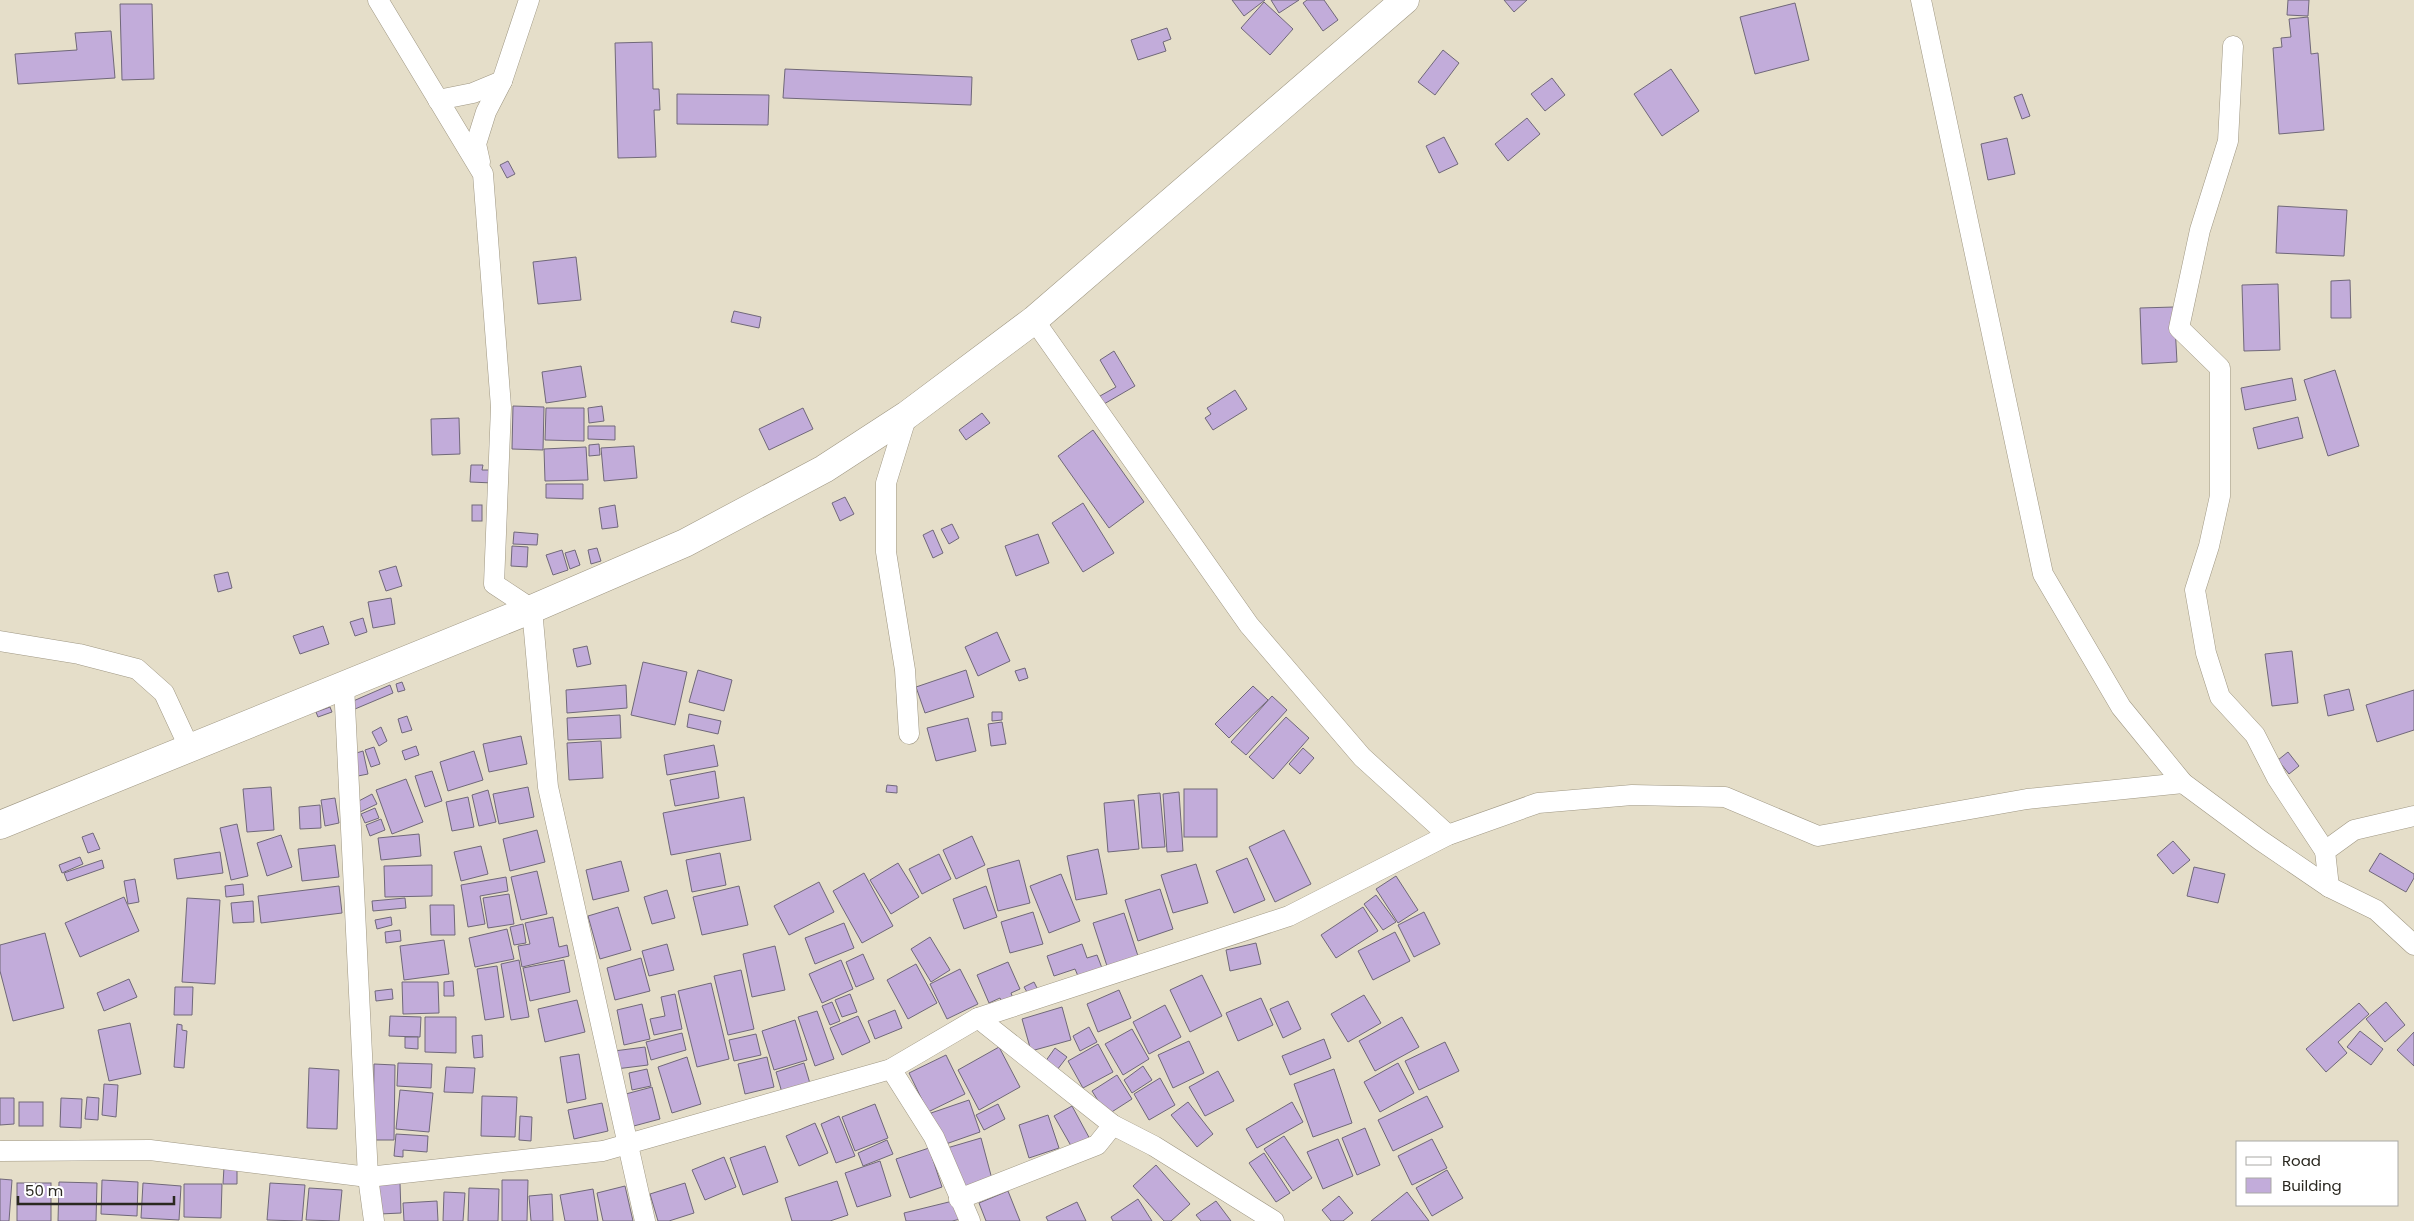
<svg xmlns="http://www.w3.org/2000/svg" width="2414" height="1221" viewBox="0 0 2414 1221" font-family="Poppins,sans-serif">
	<rect width="100%" height="100%" fill="#e5dec9"/>
	<g fill="#c2acda" stroke="#706879">
		<polygon points="1232,0 1265,0 1244,16"/>
		<polygon points="1271,0 1299,0 1279,13"/>
		<polygon points="1307,0 1324,0 1338,20 1323,31 1303,3"/>
		<polygon points="1504,0 1527,0 1514,12"/>
		<polygon points="2288,0 2309,0 2308,16 2287,15"/>
		<polygon points="1264,2 1293,29 1270,55 1241,28"/>
		<polygon points="1795,3 1809,60 1755,74 1740,17"/>
		<polygon points="120,4 152,4 154,79 122,80"/>
		<polygon points="2308,17 2311,54 2318,53 2324,130 2279,134 2273,48 2282,47 2281,38 2291,37 2289,19"/>
		<polygon points="1167,28 1171,39 1163,42 1166,51 1138,60 1131,40"/>
		<polygon points="111,31 115,78 18,84 15,54 77,50 75,33"/>
		<polygon points="652,42 653,89 659,89 660,110 654,110 656,157 618,158 615,43"/>
		<polygon points="1443,50 1459,63 1435,95 1418,82"/>
		<polygon points="785,69 972,77 971,105 783,98"/>
		<polygon points="1671,69 1699,111 1662,136 1634,94"/>
		<polygon points="1552,78 1565,95 1545,111 1531,94"/>
		<polygon points="677,94 769,95 768,125 677,124"/>
		<polygon points="2022,94 2030,116 2022,119 2014,97"/>
		<polygon points="1527,118 1540,134 1508,161 1495,144"/>
		<polygon points="1444,137 1458,164 1439,173 1426,146"/>
		<polygon points="2007,138 2015,174 1988,180 1981,144"/>
		<polygon points="508,161 515,174 507,178 500,165"/>
		<polygon points="2278,206 2347,210 2344,256 2276,253"/>
		<polygon points="576,257 581,300 538,304 533,262"/>
		<polygon points="2350,280 2351,318 2331,318 2331,281"/>
		<polygon points="2278,284 2280,350 2244,351 2242,285"/>
		<polygon points="2174,307 2177,362 2142,364 2140,308"/>
		<polygon points="734,311 761,317 759,328 731,322"/>
		<polygon points="1114,351 1135,386 1104,404 1100,396 1116,387 1100,360"/>
		<polygon points="581,366 586,397 546,403 542,372"/>
		<polygon points="2335,370 2359,446 2328,456 2304,380"/>
		<polygon points="2292,378 2296,400 2245,410 2241,388"/>
		<polygon points="1235,390 1247,409 1213,430 1205,418 1211,414 1207,408"/>
		<polygon points="513,406 544,407 543,450 512,449"/>
		<polygon points="602,406 604,421 589,423 588,408"/>
		<polygon points="546,408 584,408 584,441 545,440"/>
		<polygon points="803,408 813,429 769,450 759,429"/>
		<polygon points="982,413 990,423 966,440 959,430"/>
		<polygon points="2298,417 2303,438 2258,449 2253,428"/>
		<polygon points="459,418 460,454 432,455 431,419"/>
		<polygon points="588,426 615,426 615,440 588,439"/>
		<polygon points="1093,430 1144,502 1109,528 1058,456"/>
		<polygon points="599,444 600,455 589,456 589,445"/>
		<polygon points="634,446 637,478 604,481 601,448"/>
		<polygon points="586,447 588,480 545,481 544,449"/>
		<polygon points="471,465 483,465 482,470 494,470 493,483 470,482"/>
		<polygon points="546,484 583,484 583,499 546,498"/>
		<polygon points="845,497 854,514 840,521 832,503"/>
		<polygon points="1083,503 1114,553 1083,572 1052,523"/>
		<rect x="472" y="505" width="10" height="16"/>
		<polygon points="615,505 618,527 602,529 599,508"/>
		<polygon points="952,524 959,538 949,544 941,529"/>
		<polygon points="933,530 943,553 933,558 923,535"/>
		<polygon points="514,532 538,534 537,545 513,544"/>
		<polygon points="1038,534 1049,563 1016,576 1005,546"/>
		<polygon points="512,546 528,547 527,567 511,566"/>
		<polygon points="597,548 601,561 591,564 588,550"/>
		<polygon points="562,550 568,570 553,575 546,555"/>
		<polygon points="575,550 580,565 570,569 565,553"/>
		<polygon points="396,566 402,586 386,591 379,571"/>
		<polygon points="228,572 232,588 218,592 214,575"/>
		<polygon points="391,598 395,624 373,628 368,602"/>
		<polygon points="363,618 367,632 355,636 350,622"/>
		<polygon points="323,626 329,644 300,654 293,636"/>
		<polygon points="997,632 1010,661 978,676 965,647"/>
		<polygon points="587,646 591,664 577,667 573,649"/>
		<polygon points="2292,651 2298,703 2272,706 2265,654"/>
		<polygon points="643,662 687,672 675,725 631,715"/>
		<polygon points="1025,668 1028,678 1019,681 1015,671"/>
		<polygon points="698,670 732,680 724,711 689,702"/>
		<polygon points="966,670 974,697 925,713 916,687"/>
		<polygon points="402,682 405,690 398,692 396,684"/>
		<polygon points="390,685 393,693 355,709 351,702"/>
		<polygon points="626,685 627,708 567,713 566,690"/>
		<polygon points="1253,686 1268,700 1229,738 1215,724"/>
		<polygon points="2349,689 2354,710 2328,716 2324,695"/>
		<polygon points="2414,690 2414,730 2377,742 2366,705"/>
		<polygon points="1272,696 1287,710 1246,755 1231,742"/>
		<polygon points="330,707 332,712 318,717 316,712"/>
		<polygon points="992,712 1002,712 1002,720 992,721"/>
		<polygon points="689,714 721,721 718,734 687,727"/>
		<polygon points="620,715 621,738 568,740 567,718"/>
		<polygon points="407,716 412,730 402,733 398,719"/>
		<polygon points="1286,717 1309,738 1273,779 1249,757"/>
		<polygon points="968,718 976,751 936,761 927,728"/>
		<polygon points="1002,722 1006,744 991,746 988,724"/>
		<polygon points="381,727 387,741 379,746 372,732"/>
		<polygon points="521,736 527,764 489,772 483,744"/>
		<polygon points="601,741 603,778 569,780 567,743"/>
		<polygon points="714,745 718,766 667,775 664,755"/>
		<polygon points="416,746 419,755 405,760 402,751"/>
		<polygon points="374,747 380,764 371,767 365,750"/>
		<polygon points="1303,748 1314,758 1300,774 1289,764"/>
		<polygon points="363,751 368,774 358,776 353,754"/>
		<polygon points="474,751 483,780 448,791 440,762"/>
		<polygon points="2288,752 2299,766 2289,774 2278,760"/>
		<polygon points="432,771 442,801 425,807 415,776"/>
		<polygon points="715,771 719,798 675,806 670,780"/>
		<polygon points="406,779 423,822 392,834 376,790"/>
		<polygon points="887,785 897,786 897,793 886,792"/>
		<polygon points="271,787 274,830 247,832 243,789"/>
		<polygon points="528,787 534,817 499,824 493,794"/>
		<rect x="1184" y="789" width="33" height="48"/>
		<polygon points="488,790 496,822 479,826 472,795"/>
		<polygon points="1179,792 1183,851 1167,852 1163,794"/>
		<polygon points="1160,793 1165,847 1142,848 1138,795"/>
		<polygon points="372,794 377,804 360,812 355,803"/>
		<polygon points="468,797 474,827 452,831 446,802"/>
		<polygon points="744,797 751,840 671,855 663,813"/>
		<polygon points="335,798 339,823 325,826 321,800"/>
		<polygon points="1134,800 1139,849 1108,852 1104,803"/>
		<polygon points="320,805 321,828 300,829 299,807"/>
		<polygon points="375,808 379,818 365,823 361,814"/>
		<polygon points="381,819 385,830 370,836 366,825"/>
		<polygon points="237,824 248,876 231,880 220,828"/>
		<polygon points="537,830 545,862 510,871 503,839"/>
		<polygon points="1284,830 1311,884 1275,902 1249,847"/>
		<polygon points="93,833 100,849 88,853 82,837"/>
		<polygon points="419,834 421,856 381,860 378,838"/>
		<polygon points="281,835 292,867 267,876 257,843"/>
		<polygon points="972,836 985,865 956,879 943,850"/>
		<polygon points="2173,841 2190,860 2173,874 2157,855"/>
		<polygon points="335,845 339,877 302,881 298,849"/>
		<polygon points="481,846 488,874 461,881 454,852"/>
		<polygon points="1098,849 1107,894 1076,900 1067,856"/>
		<polygon points="220,852 223,873 177,879 174,859"/>
		<polygon points="720,853 726,885 692,892 686,860"/>
		<polygon points="2380,853 2414,874 2414,878 2406,892 2369,871"/>
		<polygon points="939,854 951,879 922,894 909,869"/>
		<polygon points="80,857 83,864 62,873 59,865"/>
		<polygon points="1247,858 1265,900 1234,913 1216,871"/>
		<polygon points="102,860 104,868 67,881 64,873"/>
		<polygon points="1019,860 1030,903 998,911 987,869"/>
		<polygon points="621,861 629,891 593,900 586,870"/>
		<polygon points="898,863 919,897 891,914 870,880"/>
		<polygon points="1196,864 1208,903 1173,913 1161,875"/>
		<polygon points="432,865 432,896 385,897 384,866"/>
		<polygon points="2194,867 2225,874 2218,903 2187,896"/>
		<polygon points="537,871 547,914 521,920 511,877"/>
		<polygon points="864,873 893,926 862,943 833,891"/>
		<polygon points="1061,874 1080,921 1049,933 1030,886"/>
		<polygon points="1396,876 1418,910 1398,923 1376,889"/>
		<polygon points="506,877 508,891 480,896 485,924 468,927 461,885"/>
		<polygon points="135,879 139,902 128,904 124,881"/>
		<polygon points="819,882 834,912 789,935 774,906"/>
		<polygon points="243,884 244,895 226,897 225,886"/>
		<polygon points="339,886 342,913 261,923 258,896"/>
		<polygon points="739,886 748,925 702,935 693,897"/>
		<polygon points="986,886 997,917 964,929 953,899"/>
		<polygon points="1160,889 1173,929 1138,941 1125,900"/>
		<polygon points="667,890 675,918 652,924 644,897"/>
		<polygon points="509,894 514,924 488,928 483,898"/>
		<polygon points="1376,895 1396,922 1383,930 1364,904"/>
		<polygon points="124,897 139,931 80,957 65,923"/>
		<polygon points="187,898 220,900 215,984 182,982"/>
		<polygon points="405,898 406,908 373,911 372,901"/>
		<polygon points="253,901 254,922 233,923 231,903"/>
		<polygon points="430,905 454,905 455,935 431,935"/>
		<polygon points="618,907 631,950 600,959 588,916"/>
		<polygon points="1363,907 1378,931 1336,958 1321,935"/>
		<polygon points="1033,912 1043,944 1010,953 1001,922"/>
		<polygon points="1424,912 1440,944 1414,957 1398,925"/>
		<polygon points="1124,913 1138,956 1107,966 1093,923"/>
		<polygon points="391,917 392,925 377,929 375,920"/>
		<polygon points="553,917 559,947 567,945 569,956 522,967 518,946 530,944 525,923"/>
		<polygon points="844,923 854,948 815,964 805,938"/>
		<polygon points="523,924 526,943 514,945 510,927"/>
		<polygon points="507,929 514,959 475,967 469,938"/>
		<polygon points="400,930 401,941 386,943 385,932"/>
		<polygon points="1395,932 1410,961 1373,980 1358,951"/>
		<polygon points="45,933 64,1008 13,1021 0,971 0,945"/>
		<polygon points="930,937 950,970 931,982 911,949"/>
		<polygon points="444,940 449,974 404,980 400,946"/>
		<polygon points="1256,943 1261,964 1230,971 1226,950"/>
		<polygon points="667,944 674,970 649,976 642,951"/>
		<polygon points="1082,944 1087,958 1097,955 1102,968 1078,976 1075,969 1054,976 1047,956"/>
		<polygon points="775,946 785,990 752,997 743,954"/>
		<polygon points="863,954 874,979 856,987 846,962"/>
		<polygon points="641,958 650,991 615,1000 607,968"/>
		<polygon points="519,960 529,1017 511,1020 501,964"/>
		<polygon points="564,960 570,992 530,1001 523,968"/>
		<polygon points="841,960 853,989 822,1003 809,974"/>
		<polygon points="1008,962 1020,989 1011,993 1014,1001 1003,1005 1000,998 989,1003 977,975"/>
		<polygon points="916,964 937,1003 908,1019 887,980"/>
		<polygon points="497,966 504,1017 485,1020 477,969"/>
		<polygon points="960,969 978,1004 947,1019 930,984"/>
		<polygon points="741,970 754,1029 728,1035 714,976"/>
		<polygon points="1202,975 1222,1016 1190,1032 1170,990"/>
		<polygon points="129,979 137,997 104,1011 97,993"/>
		<polygon points="453,981 454,996 444,996 444,982"/>
		<polygon points="402,982 438,982 439,1013 403,1014"/>
		<polygon points="1034,982 1039,992 1030,997 1024,987"/>
		<polygon points="711,983 729,1059 697,1067 678,991"/>
		<polygon points="175,987 193,987 192,1015 174,1015"/>
		<polygon points="392,989 393,999 376,1001 375,991"/>
		<polygon points="1119,990 1131,1018 1098,1032 1087,1004"/>
		<polygon points="675,994 682,1029 654,1035 650,1019 665,1016 661,997"/>
		<polygon points="850,994 857,1012 842,1017 835,1000"/>
		<polygon points="1364,995 1381,1023 1348,1042 1331,1014"/>
		<polygon points="1261,998 1273,1025 1238,1041 1226,1013"/>
		<polygon points="577,1000 585,1032 545,1042 538,1009"/>
		<polygon points="1288,1001 1301,1029 1283,1038 1270,1009"/>
		<polygon points="832,1002 840,1021 830,1025 822,1006"/>
		<polygon points="2386,1002 2405,1025 2385,1042 2366,1019"/>
		<polygon points="2359,1003 2369,1014 2338,1042 2347,1053 2326,1072 2306,1049"/>
		<polygon points="642,1004 650,1039 624,1045 617,1010"/>
		<polygon points="1165,1005 1181,1037 1149,1054 1133,1022"/>
		<polygon points="1062,1007 1071,1040 1031,1051 1022,1019"/>
		<polygon points="895,1010 902,1028 875,1039 868,1021"/>
		<polygon points="817,1011 834,1059 815,1066 798,1017"/>
		<polygon points="390,1016 421,1017 420,1037 389,1036"/>
		<polygon points="858,1016 870,1042 842,1055 830,1028"/>
		<polygon points="425,1017 456,1017 456,1053 425,1052"/>
		<polygon points="1402,1017 1419,1047 1375,1071 1359,1041"/>
		<polygon points="795,1020 807,1060 774,1070 762,1031"/>
		<polygon points="130,1023 141,1074 109,1081 98,1030"/>
		<polygon points="177,1024 182,1025 182,1030 187,1031 184,1068 174,1067"/>
		<polygon points="1089,1027 1097,1042 1080,1051 1073,1036"/>
		<polygon points="1132,1029 1149,1059 1123,1075 1105,1044"/>
		<polygon points="2360,1031 2383,1049 2371,1065 2347,1047"/>
		<polygon points="2414,1032 2414,1066 2397,1050"/>
		<polygon points="682,1033 686,1050 651,1060 646,1042"/>
		<polygon points="756,1034 761,1055 734,1061 729,1040"/>
		<polygon points="482,1035 483,1057 474,1058 472,1036"/>
		<polygon points="405,1037 418,1037 418,1049 405,1048"/>
		<polygon points="1324,1039 1331,1058 1290,1075 1282,1056"/>
		<polygon points="1189,1041 1204,1073 1173,1088 1158,1055"/>
		<polygon points="1445,1042 1459,1071 1419,1090 1405,1061"/>
		<polygon points="1098,1044 1113,1072 1083,1088 1068,1061"/>
		<polygon points="645,1047 648,1065 616,1069 614,1051"/>
		<polygon points="999,1047 1020,1087 979,1110 958,1070"/>
		<polygon points="1055,1048 1067,1057 1057,1070 1045,1062"/>
		<polygon points="579,1054 586,1099 567,1103 560,1057"/>
		<polygon points="946,1055 965,1094 928,1112 909,1073"/>
		<polygon points="687,1057 701,1104 672,1113 658,1067"/>
		<polygon points="767,1057 774,1087 745,1094 738,1064"/>
		<polygon points="398,1063 432,1064 431,1088 397,1086"/>
		<polygon points="804,1063 811,1087 783,1096 776,1072"/>
		<polygon points="1398,1063 1414,1093 1380,1112 1364,1082"/>
		<polygon points="374,1064 395,1065 394,1140 373,1140"/>
		<polygon points="1143,1066 1152,1080 1132,1093 1124,1080"/>
		<polygon points="446,1067 475,1068 473,1093 444,1092"/>
		<polygon points="309,1068 339,1070 337,1129 307,1128"/>
		<polygon points="647,1069 651,1086 632,1090 629,1073"/>
		<polygon points="1334,1069 1352,1123 1313,1137 1294,1084"/>
		<polygon points="1218,1071 1234,1101 1205,1116 1189,1087"/>
		<polygon points="1117,1075 1132,1099 1107,1115 1092,1091"/>
		<polygon points="1160,1078 1175,1105 1149,1120 1134,1094"/>
		<polygon points="104,1084 118,1085 116,1117 102,1115"/>
		<polygon points="652,1087 660,1119 630,1127 622,1095"/>
		<polygon points="400,1090 433,1093 429,1132 396,1129"/>
		<polygon points="482,1096 517,1097 515,1137 481,1136"/>
		<polygon points="1427,1096 1443,1127 1393,1151 1378,1120"/>
		<polygon points="87,1097 99,1098 98,1120 85,1119"/>
		<polygon points="0,1098 14,1098 14,1124 0,1125"/>
		<polygon points="61,1098 82,1099 81,1128 60,1127"/>
		<polygon points="969,1100 980,1132 943,1145 931,1113"/>
		<rect x="19" y="1102" width="24" height="24"/>
		<polygon points="1188,1102 1213,1134 1197,1147 1171,1115"/>
		<polygon points="1292,1102 1303,1122 1257,1148 1246,1129"/>
		<polygon points="602,1103 608,1131 574,1139 568,1110"/>
		<polygon points="875,1104 888,1138 855,1151 842,1117"/>
		<polygon points="998,1104 1005,1119 984,1130 976,1115"/>
		<polygon points="1072,1106 1091,1141 1074,1151 1054,1116"/>
		<polygon points="1048,1115 1059,1148 1029,1158 1019,1125"/>
		<polygon points="520,1116 532,1117 531,1141 519,1140"/>
		<polygon points="839,1116 855,1156 836,1163 821,1124"/>
		<polygon points="815,1123 828,1153 799,1166 786,1136"/>
		<polygon points="1365,1128 1380,1165 1357,1175 1342,1138"/>
		<polygon points="396,1134 428,1136 427,1152 403,1150 403,1157 394,1156"/>
		<polygon points="1284,1136 1312,1178 1293,1191 1264,1149"/>
		<polygon points="981,1138 992,1179 959,1189 947,1148"/>
		<polygon points="1338,1139 1353,1176 1323,1189 1307,1152"/>
		<polygon points="1432,1139 1447,1168 1412,1185 1398,1156"/>
		<polygon points="887,1140 893,1154 863,1166 858,1153"/>
		<polygon points="765,1146 778,1182 743,1195 730,1158"/>
		<polygon points="929,1148 942,1187 910,1198 896,1159"/>
		<polygon points="1264,1153 1290,1193 1276,1202 1249,1163"/>
		<polygon points="724,1157 736,1187 705,1200 692,1170"/>
		<polygon points="880,1161 891,1196 857,1207 845,1173"/>
		<polygon points="1156,1165 1190,1204 1171,1221 1164,1221 1133,1186"/>
		<polygon points="224,1167 237,1168 237,1184 223,1184"/>
		<polygon points="1447,1170 1463,1198 1432,1216 1416,1188"/>
		<polygon points="0,1179 12,1180 9,1221 0,1221"/>
		<polygon points="102,1180 138,1182 137,1216 101,1214"/>
		<polygon points="502,1180 528,1180 527,1221 502,1221"/>
		<polygon points="837,1181 848,1215 830,1221 792,1221 785,1198"/>
		<polygon points="59,1182 97,1183 96,1221 58,1221"/>
		<rect x="17" y="1183" width="34" height="38"/>
		<polygon points="143,1183 181,1186 179,1220 141,1218"/>
		<polygon points="270,1183 305,1185 302,1221 267,1220"/>
		<polygon points="400,1183 401,1213 380,1214 379,1184"/>
		<polygon points="685,1183 694,1213 669,1221 658,1221 650,1194"/>
		<polygon points="184,1184 222,1184 221,1218 184,1217"/>
		<polygon points="625,1186 633,1221 603,1221 597,1193"/>
		<polygon points="309,1188 342,1190 339,1221 306,1220"/>
		<polygon points="469,1188 499,1189 498,1221 468,1221"/>
		<polygon points="593,1189 598,1221 565,1221 560,1195"/>
		<polygon points="1008,1191 1020,1221 986,1221 979,1203"/>
		<polygon points="444,1192 465,1193 463,1221 443,1221"/>
		<polygon points="1407,1192 1429,1221 1371,1221"/>
		<polygon points="552,1194 553,1221 531,1221 529,1196"/>
		<polygon points="1339,1196 1353,1213 1343,1221 1331,1221 1322,1210"/>
		<polygon points="1138,1199 1152,1221 1113,1221 1111,1217"/>
		<polygon points="957,1200 961,1219 952,1221 906,1221 904,1213"/>
		<polygon points="437,1201 438,1221 404,1221 403,1203"/>
		<polygon points="1216,1201 1231,1221 1201,1221 1196,1215"/>
		<polygon points="1077,1202 1086,1221 1048,1221 1046,1217"/>
	</g>
	<g fill="none" stroke-linecap="round" stroke-linejoin="round">
		<defs>
			<g id="minor">
				<polyline points="378,0 483,174 501,407 494,584 532,609 548,787 645,1221"/>
				<polyline points="1921,0 2043,574 2121,707 2183,783 2260,840 2329,887 2376,910 2414,945"/>
				<polyline points="2233,46 2228,141 2200,230 2179,328 2220,368 2220,496 2209,546 2195,590 2206,653 2220,697 2255,735 2277,778 2325,851"/>
				<polyline points="438,100 473,93 502,81"/>
				<polyline points="480,162 476,144 486,112 502,81 529,0"/>
				<polyline points="1034,320 1249,625 1362,757 1448,835"/>
				<polyline points="907,415 886,483 886,552 905,670 909,734"/>
				<polyline points="0,641 79,654 137,669 164,693 189,747"/>
				<polyline points="344,685 368,1177 374,1221"/>
				<polyline points="2329,887 2325,851 2354,830 2414,816"/>
				<polyline points="978,1018 1113,1125 1154,1146 1274,1221"/>
				<polyline points="891,1069 934,1137 970,1221"/>
				<polyline points="0,1151 150,1150 368,1177 603,1151 891,1069 978,1018 1289,916 1448,835 1538,803 1632,795 1725,797 1818,836 2027,799 2183,783"/>
				<polyline points="959,1199 1097,1145 1113,1125"/>
			</g>
			<polyline id="primary" points="0,825 532,609 685,543 824,469 907,415 1034,320 1405,0"/>
		</defs>
		<use href="#minor" stroke="#9f9783" stroke-width="21"/>
		<use href="#primary" stroke="#9f9783" stroke-width="29"/>
		<use href="#minor" stroke="#fff" stroke-width="20"/>
		<use href="#primary" stroke="#fff" stroke-width="28"/>
	</g>
	<rect x="2236" y="1141" width="162" height="65" fill="#ffffff" stroke="#aaa9a6"/>
	<rect x="2246" y="1157" width="25" height="8" fill="#ffffff" stroke="#aaa9a6"/>
	<text x="2282" y="1166" font-size="15" fill="#2a2820">Road</text>
	<rect x="2246" y="1178" width="25" height="15" fill="#c2acda" stroke="#aaa9a6"/>
	<text x="2282" y="1191" font-size="15" fill="#2a2820">Building</text>
	<path d="M18 1196v8h156v-8" fill="none" stroke="#2a2820" stroke-width="2.5"/>
	<text x="25" y="1196" font-size="15" fill="#2a2820" stroke="#ffffff" stroke-width="4" paint-order="stroke">50 m</text>
</svg>
